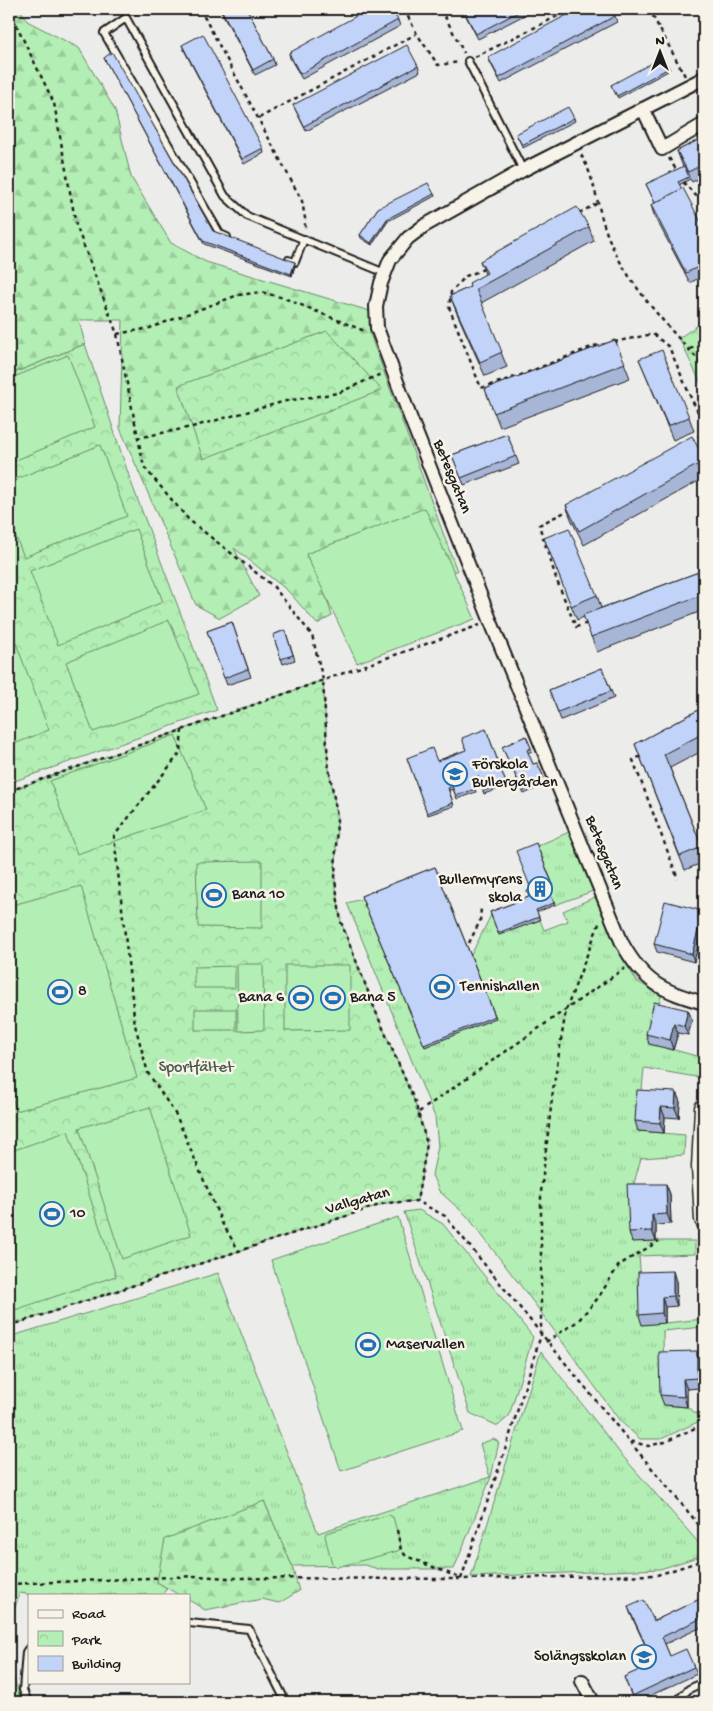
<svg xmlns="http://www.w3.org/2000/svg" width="713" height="1711" viewBox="0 0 713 1711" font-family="'Gochi Hand',sans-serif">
	<defs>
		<pattern id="grass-tufts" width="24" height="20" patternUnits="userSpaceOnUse" patternTransform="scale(1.25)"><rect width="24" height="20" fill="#b3efb4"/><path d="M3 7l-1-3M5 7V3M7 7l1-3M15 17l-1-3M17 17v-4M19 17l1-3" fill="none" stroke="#99cc9a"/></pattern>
		<pattern id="forest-firs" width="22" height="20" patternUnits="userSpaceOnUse" patternTransform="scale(1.25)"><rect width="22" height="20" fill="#b3efb4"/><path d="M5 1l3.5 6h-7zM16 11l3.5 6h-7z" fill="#99cc9a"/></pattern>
		<pattern id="park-crowns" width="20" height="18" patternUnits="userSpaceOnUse" patternTransform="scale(1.25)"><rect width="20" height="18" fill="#b3efb4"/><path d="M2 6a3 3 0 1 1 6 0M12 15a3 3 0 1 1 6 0" fill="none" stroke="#99cc9a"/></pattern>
	</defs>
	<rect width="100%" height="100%" fill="#ecedeb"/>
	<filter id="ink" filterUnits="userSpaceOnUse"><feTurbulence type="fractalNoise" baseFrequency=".02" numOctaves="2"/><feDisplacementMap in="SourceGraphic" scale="10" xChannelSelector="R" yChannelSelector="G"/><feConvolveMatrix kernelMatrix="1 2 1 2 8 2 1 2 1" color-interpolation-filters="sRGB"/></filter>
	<g filter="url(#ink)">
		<g fill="url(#grass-tufts)" stroke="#688668">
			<polygon points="569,832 593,891 555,905 548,888 553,885 537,846"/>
			<polygon points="595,897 622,958 637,981 661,996 649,1043 700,1057 696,1077 644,1068 638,1131 685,1135 684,1155 641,1158 631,1194 656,1241 695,1241 695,1254 639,1256 641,1282 665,1323 704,1319 704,1327 663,1331 664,1405 687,1407 704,1419 661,1439 640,1439 620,1421 534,1303 467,1216 439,1191 432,1175 438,1146 435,1117 347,903 362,899 425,1047 491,915 499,935 540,920 544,930 568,921 563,911"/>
			<polygon points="419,1210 443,1224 533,1337 509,1416 498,1426 470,1413 404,1212"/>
			<polygon points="218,1273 318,1533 490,1477 480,1444 493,1439 499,1442 491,1477 454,1569 378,1569 365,1565 292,1566 264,1501 157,1582 167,1588 162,1595 32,1595 20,1593 9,1624 9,1337"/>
			<polygon points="541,1351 620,1453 704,1549 704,1555 660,1569 471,1577"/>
		</g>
		<g fill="url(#forest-firs)" stroke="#688668">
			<polygon points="9,9 20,9 27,21 79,48 115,110 131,177 171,243 206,262 373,312 370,334 457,571 430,574 314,557 332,616 317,624 288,591 234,548 259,596 220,618 196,605 120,428 123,320 79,320 85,344 9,375 9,79 14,76 9,76"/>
			<polygon points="264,1501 292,1566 299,1591 279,1603 262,1599 205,1610 189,1600 189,1595 179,1595 157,1582 165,1539"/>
			<polygon points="9,1665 22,1702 9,1702"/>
		</g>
		<g fill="url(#park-crowns)" stroke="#688668">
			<polygon points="704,321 704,390 679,338"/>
			<polygon points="327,331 382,390 203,459 178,386"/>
			<polygon points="85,344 131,482 217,710 9,783 9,375"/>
			<polygon points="323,680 328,762 337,816 335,880 341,922 376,1012 415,1102 427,1144 417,1201 386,1203 9,1326 9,791"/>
		</g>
		<g fill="#b3efb4" stroke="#688668">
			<polygon points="68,355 95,427 9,463 9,379"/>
			<polygon points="100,445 127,516 24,557 9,520 9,482"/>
			<polygon points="425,508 475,619 357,663 306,554"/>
			<polygon points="136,529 163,602 58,645 30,571"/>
			<polygon points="169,620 199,694 93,732 66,662"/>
			<polygon points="9,625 49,730 9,746"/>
			<polygon points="175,735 206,810 77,854 50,781"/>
			<polygon points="262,861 262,928 198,927 196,862"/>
			<polygon points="81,886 137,1078 16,1111 9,1085 9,906"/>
			<polygon points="237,964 263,964 264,1030 238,1031"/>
			<polygon points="285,965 350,965 350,1030 285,1031"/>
			<polygon points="235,966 235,988 194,988 194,967"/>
			<rect x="195" y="1009" width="41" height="21"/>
			<polygon points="150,1107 191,1235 122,1259 79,1128"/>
			<polygon points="68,1131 116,1276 9,1312 9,1152"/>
			<polygon points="398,1217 463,1431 341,1471 271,1260"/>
			<polygon points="389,1515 393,1517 401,1546 398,1551 337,1567 332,1564 325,1536 326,1533"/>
		</g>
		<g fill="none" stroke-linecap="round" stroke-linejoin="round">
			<defs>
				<g id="lane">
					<polyline points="468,61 523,170"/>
					<polyline points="227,237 220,234 104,33 126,18 225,196 247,216 385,273"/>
					<polyline points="288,260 295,262 304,239"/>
					<polyline points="189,1623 249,1629 286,1702"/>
					<polyline points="28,1702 23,1690 26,1652 29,1648"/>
					<polyline points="676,1702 689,1689 704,1682"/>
				</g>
				<g id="street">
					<path d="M704,78L523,170L424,226L408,238L390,260L381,283L376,306L377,328L412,422L491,622L622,943C644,983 662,991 704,1003"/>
					<polyline points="643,109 662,149 704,124"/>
					<polyline points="582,1681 593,1702"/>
				</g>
				<polyline id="secondary" points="704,1108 701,1167 704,1220"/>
			</defs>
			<use href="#lane" stroke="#1c1c1c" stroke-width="10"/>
			<use href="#street" stroke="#1c1c1c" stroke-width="16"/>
			<use href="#secondary" stroke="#1c1c1c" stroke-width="21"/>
			<g stroke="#1c1c1c" stroke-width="2.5" stroke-dasharray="4 4" stroke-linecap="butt">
				<polyline points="200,9 302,201 305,218 305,231"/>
				<polyline points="404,9 417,34 438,65 460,62"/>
				<polyline points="441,9 464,53"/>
				<polyline points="649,9 685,76"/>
				<polyline points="9,10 54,103 76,225 117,334 144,467 189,520 273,586 312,635 323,680 328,762 337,816 335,880 341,922 376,1012 415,1102 427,1144 417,1201"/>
				<polyline points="135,14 144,9"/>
				<polyline points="475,57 572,9"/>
				<polyline points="259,118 416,34"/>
				<path d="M581,155C595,178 597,206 606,231C623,280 669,328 704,366"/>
				<polyline points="669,158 678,173"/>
				<polyline points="683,182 704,204"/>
				<polyline points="579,213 598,203"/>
				<polyline points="484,269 466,276 451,292 449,307 481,388 521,375 594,346 606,344"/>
				<polyline points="117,334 150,328 238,295 261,292 284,298 362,330 366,329"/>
				<polyline points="614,342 653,334 669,347 691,398 704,424"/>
				<polyline points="690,349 704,342"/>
				<polyline points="137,438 192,427 286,401 338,393 381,374"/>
				<polyline points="691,441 704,433"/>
				<polyline points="571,509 539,525 557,581 576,627 588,623"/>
				<polyline points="182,730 180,753 114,836 135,1025 148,1073 176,1115 222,1223 239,1251"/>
				<polyline points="641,756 633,760 678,879"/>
				<polyline points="9,791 480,625"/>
				<polyline points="469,943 480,921 481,908"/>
				<polyline points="419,1112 625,968"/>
				<polyline points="9,1326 386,1203 417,1201 445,1216 629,1441 648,1446 665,1442 704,1424"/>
				<polyline points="546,1342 578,1321 598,1298 619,1265 659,1241"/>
				<polyline points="630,1442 704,1531"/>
				<polyline points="397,1530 401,1550 406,1556 460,1578"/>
				<polyline points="461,1579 508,1441 541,1335 541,1192 553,1090 566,1010 600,921"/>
				<polyline points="9,1584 196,1576 227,1578 461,1579 657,1575 704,1560"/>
			</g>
			<use href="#lane" stroke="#f7f3e8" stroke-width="6"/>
			<use href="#street" stroke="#f7f3e8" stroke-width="12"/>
			<use href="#secondary" stroke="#f7f3e8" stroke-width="18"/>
		</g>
		<g fill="#a7b5d6" stroke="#1c1c1c">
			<polygon points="220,9 247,9 273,59 275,65 255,75"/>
			<polygon points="473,9 536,9 478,39 467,18 465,13"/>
			<polygon points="615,16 617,22 501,83 490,62 488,57"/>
			<polygon points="398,20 400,26 302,79 290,58 289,53"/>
			<polygon points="182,45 263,148 264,153 244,164 184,50"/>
			<polygon points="104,58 213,231 295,265 292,276 204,244"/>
			<polygon points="418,66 420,72 306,131 293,105"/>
			<polygon points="669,68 670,70 618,98 611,85"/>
			<polygon points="574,118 575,121 523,148 516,134"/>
			<polygon points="704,137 704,176 692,182 690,179 679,185 704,228 704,275 690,283 654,215 651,205 655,203 646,184 683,167 677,151"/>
			<polygon points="434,194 435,196 388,221 372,245 361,238 360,235 378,208"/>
			<polygon points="589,227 594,241 481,303 507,367 485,376 456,311 450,296 470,287 485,274 480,261"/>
			<polygon points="615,340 630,378 500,427 485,389"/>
			<polygon points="639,359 689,417 694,431 673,440 645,373"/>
			<polygon points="507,434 519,464 464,485 452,455"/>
			<polygon points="704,461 704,478 584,545 571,519 566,505"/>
			<polygon points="544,538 597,595 601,608 704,570 704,610 597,652 584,617 577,620"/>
			<polygon points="232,622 251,677 227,685 207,631"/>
			<polygon points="285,630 295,660 283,664 273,635"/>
			<polygon points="602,668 614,698 561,720 549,690"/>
			<polygon points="704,707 704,750 670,768 704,852 704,862 685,870 635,744"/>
			<polygon points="486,729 507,786 484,794 479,779 472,781 476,792 457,799 453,789 449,790 454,806 428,815 407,758 437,761 466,750"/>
			<polygon points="526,736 532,751 528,753 533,764 537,763 544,778 540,780 542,786 524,794 502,747"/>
			<polygon points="536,843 553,885 548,888 555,905 537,912 540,920 499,935 490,912 529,897 531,889"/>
			<polygon points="435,867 496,1018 425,1047 361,896"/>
			<polygon points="703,911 704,915 704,924 694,962 657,952 654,944"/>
			<polygon points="688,1010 692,1020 688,1035 678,1033 673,1050 649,1044 646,1034"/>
			<polygon points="676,1092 680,1102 679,1118 665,1117 664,1133 638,1131 635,1121"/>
			<polygon points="666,1184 670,1194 671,1224 656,1225 656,1241 632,1242 629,1232"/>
			<polygon points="676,1281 677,1306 665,1307 665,1323 642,1325 639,1315"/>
			<polygon points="701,1361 700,1388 687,1389 687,1407 664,1405 660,1395"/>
			<polygon points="704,1597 704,1626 665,1644 670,1656 694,1667 697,1674 636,1702 634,1702 624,1677 654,1664 631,1615 628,1607 654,1621"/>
		</g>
		<g fill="#8894ae" stroke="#1c1c1c">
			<polygon points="387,219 388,221 372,245 371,243"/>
			<polygon points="295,262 295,265 292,276 291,274"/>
			<polygon points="703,911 704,915 704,924 694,962 692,954"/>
			<polygon points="688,1010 692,1020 688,1035 684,1026"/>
			<polygon points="674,1023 678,1033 673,1050 670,1040"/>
			<polygon points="676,1092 680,1102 679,1118 675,1108"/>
			<polygon points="661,1107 665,1117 664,1133 660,1123"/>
			<polygon points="666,1184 670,1194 671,1224 667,1214"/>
			<polygon points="652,1215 656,1225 656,1241 652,1231"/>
			<polygon points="673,1271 676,1281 677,1306 673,1296"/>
			<polygon points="662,1297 665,1307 665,1323 662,1313"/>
			<polygon points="697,1351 701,1361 700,1388 697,1378"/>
			<polygon points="683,1379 687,1389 687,1407 684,1397"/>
		</g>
		<g fill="#c2d3f9" stroke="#1c1c1c">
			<polygon points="221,9 247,9 273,59 253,70"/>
			<polygon points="369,9 391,9 398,20 300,74 289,53"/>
			<polygon points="473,9 524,9 476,34 465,13"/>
			<polygon points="578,9 611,9 615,16 499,78 488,57"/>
			<polygon points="203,34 263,148 242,159 182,45"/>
			<polygon points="407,45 418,66 304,126 293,105"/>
			<polygon points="112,52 213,231 295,262 291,274 203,241 104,58"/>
			<polygon points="663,57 669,68 617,96 611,85"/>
			<polygon points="568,107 574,118 522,145 516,134"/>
			<polygon points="704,137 704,164 688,172 677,151"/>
			<polygon points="684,166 689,177 678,182 682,189 655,203 646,184"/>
			<polygon points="428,183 434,194 387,219 371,243 360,235 378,208"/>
			<polygon points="683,188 704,228 704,264 686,273 651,205"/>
			<polygon points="577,207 589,227 476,289 502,352 480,362 450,296 470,287 469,283 487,273 480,261"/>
			<polygon points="615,340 625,363 494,413 485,389"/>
			<polygon points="662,350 689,417 668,426 639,359"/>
			<polygon points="507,434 516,456 461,478 452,455"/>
			<polygon points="692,436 704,459 704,461 579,531 566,505"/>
			<polygon points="569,528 597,595 571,606 544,538"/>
			<polygon points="704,570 704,594 591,637 583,615"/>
			<polygon points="232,622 248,669 224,678 207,631"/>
			<polygon points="285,630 293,655 281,659 273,635"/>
			<polygon points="602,668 611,691 558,712 549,690"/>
			<polygon points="704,707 704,733 664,754 702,847 680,856 635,744"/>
			<polygon points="486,729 506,783 483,791 478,776 471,779 475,789 456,796 452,786 448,788 453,803 427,813 407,758 432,748 437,761 466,750 462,738"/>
			<polygon points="526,736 531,748 527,750 533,764 537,763 543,775 539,777 541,783 523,791 502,747"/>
			<polygon points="536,843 552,883 547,885 554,903 536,910 539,917 498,933 490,912 529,897 527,891 531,889 516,851"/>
			<polygon points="435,867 495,1016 424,1045 361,896"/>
			<polygon points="665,901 703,911 692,954 654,944"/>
			<polygon points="654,1002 688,1010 684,1026 674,1023 670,1040 646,1034"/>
			<polygon points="637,1090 676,1092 675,1108 661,1107 660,1123 635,1121"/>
			<polygon points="627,1184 666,1184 667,1214 652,1215 652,1231 629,1232"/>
			<polygon points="673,1271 673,1296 662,1297 662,1313 639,1315 638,1272"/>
			<polygon points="697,1351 697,1378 683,1379 684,1397 660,1395 659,1352"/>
			<polygon points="704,1597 704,1617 662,1637 670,1656 686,1649 694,1667 632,1696 624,1677 654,1663 628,1607 644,1600 654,1621"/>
		</g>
	</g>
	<defs>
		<symbol id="school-ring" viewBox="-11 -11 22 22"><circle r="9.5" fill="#f7f3e8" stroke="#1f6fb2" stroke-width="1.5"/><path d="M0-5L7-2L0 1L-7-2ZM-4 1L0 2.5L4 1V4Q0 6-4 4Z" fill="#1f6fb2"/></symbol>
		<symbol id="building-ring" viewBox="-11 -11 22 22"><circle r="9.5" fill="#f7f3e8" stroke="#1f6fb2" stroke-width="1.5"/><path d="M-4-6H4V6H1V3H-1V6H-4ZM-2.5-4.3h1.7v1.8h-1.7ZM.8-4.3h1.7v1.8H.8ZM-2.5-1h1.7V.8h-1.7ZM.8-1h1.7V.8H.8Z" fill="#1f6fb2"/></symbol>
		<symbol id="stadium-ring" viewBox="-11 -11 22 22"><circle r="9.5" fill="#f7f3e8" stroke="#1f6fb2" stroke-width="1.5"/><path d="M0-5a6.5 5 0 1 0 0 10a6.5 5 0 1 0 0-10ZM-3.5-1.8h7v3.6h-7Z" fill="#1f6fb2"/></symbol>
	</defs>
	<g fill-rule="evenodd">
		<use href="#school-ring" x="441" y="760" width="28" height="28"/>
		<use href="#building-ring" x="526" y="875" width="28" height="28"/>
		<use href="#stadium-ring" x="200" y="881" width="28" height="28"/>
		<use href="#stadium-ring" x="428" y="973" width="28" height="28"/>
		<use href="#stadium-ring" x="46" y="978" width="28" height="28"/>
		<use href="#stadium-ring" x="287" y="984" width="28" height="28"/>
		<use href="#stadium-ring" x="319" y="984" width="28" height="28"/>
		<use href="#stadium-ring" x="38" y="1200" width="28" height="28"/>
		<use href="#stadium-ring" x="354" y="1331" width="28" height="28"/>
		<use href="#school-ring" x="630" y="1643" width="28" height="28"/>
	</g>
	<g text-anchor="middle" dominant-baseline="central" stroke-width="5" stroke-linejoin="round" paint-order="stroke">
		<g font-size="16" fill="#1c1c1c" stroke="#f7f3e8">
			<text transform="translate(451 477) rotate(68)">Betesgatan</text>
			<text transform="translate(603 853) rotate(68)">Betesgatan</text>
			<text transform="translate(358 1202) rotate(-16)">Vallgatan</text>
		</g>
		<g font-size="16" fill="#1c1c1c" stroke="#f7f3e8" text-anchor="start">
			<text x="472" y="765">Förskola<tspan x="472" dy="18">Bullergården</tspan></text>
			<text x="522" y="880" text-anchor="end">Bullermyrens<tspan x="522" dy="18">skola</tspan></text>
			<text x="232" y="895">Bana 10</text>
			<text x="460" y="987">Tennishallen</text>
			<text x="78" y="992">8</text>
			<text x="284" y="998" text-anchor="end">Bana 6</text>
			<text x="350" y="998">Bana 5</text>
			<text x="70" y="1214">10</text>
			<text x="386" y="1345">Maservallen</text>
			<text x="626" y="1657" text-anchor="end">Solängsskolan</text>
		</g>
		<g font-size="16" fill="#495b4a" stroke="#f7f3e8">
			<text x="196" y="1068">Sportfältet</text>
		</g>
	</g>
	<rect width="713" height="1711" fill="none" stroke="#f7f3e8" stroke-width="30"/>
	<rect x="15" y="15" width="683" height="1681" fill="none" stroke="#1c1c1c" stroke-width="2" filter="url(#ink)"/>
	<rect x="28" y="1594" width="162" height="90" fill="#f7f3e8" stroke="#9f9d96"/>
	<rect x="38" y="1610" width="25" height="8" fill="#f7f3e8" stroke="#9f9d96"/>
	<text x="72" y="1618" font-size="15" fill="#1c1c1c">Road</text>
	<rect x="38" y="1631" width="25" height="15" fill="url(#park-crowns)" stroke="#9f9d96"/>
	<text x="72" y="1644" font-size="15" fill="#1c1c1c">Park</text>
	<rect x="38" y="1656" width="25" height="15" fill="#c2d3f9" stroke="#9f9d96"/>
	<text x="72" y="1668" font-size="15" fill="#1c1c1c">Building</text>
	<g transform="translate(660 52)" stroke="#f7f3e8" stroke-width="4" paint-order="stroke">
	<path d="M0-4L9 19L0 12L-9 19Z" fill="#1c1c1c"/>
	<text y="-8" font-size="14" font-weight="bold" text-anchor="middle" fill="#1c1c1c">N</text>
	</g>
</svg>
